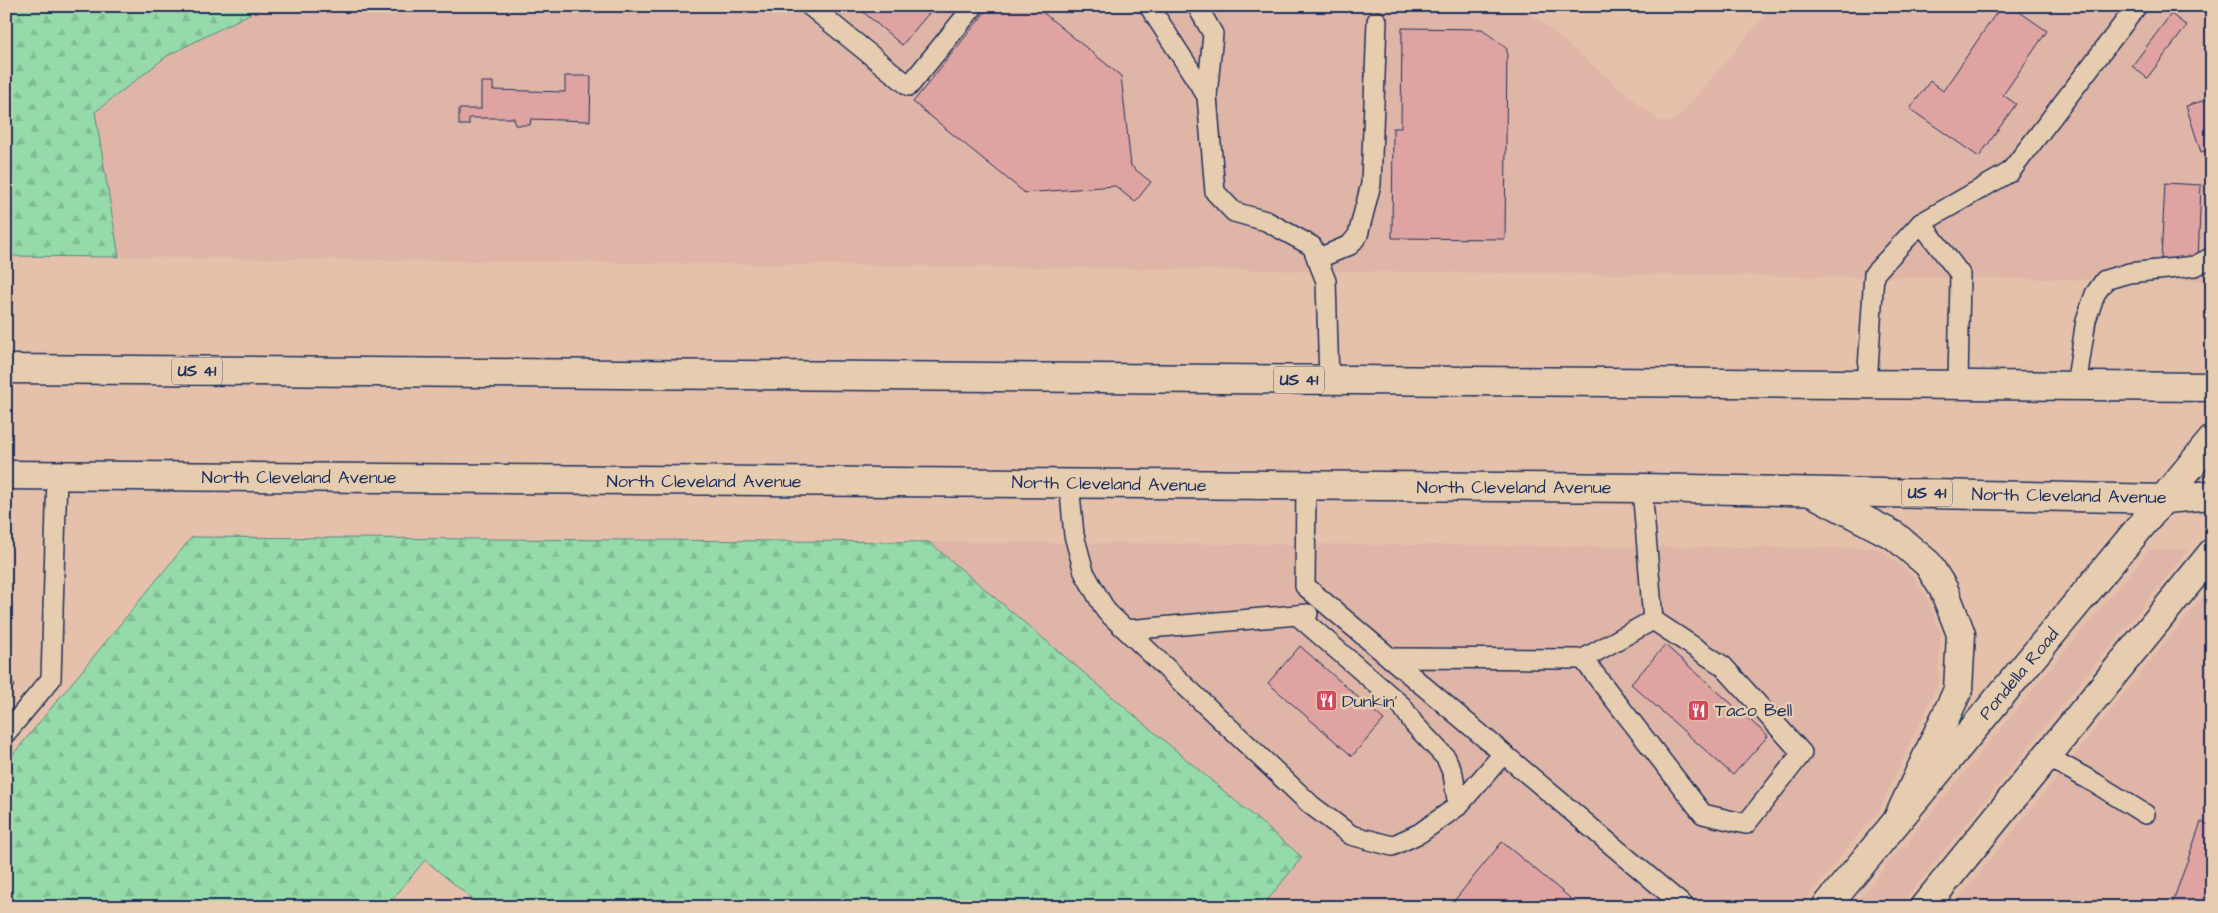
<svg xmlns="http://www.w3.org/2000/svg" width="2218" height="913" viewBox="0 0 2218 913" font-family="'Architects Daughter',sans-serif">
	<defs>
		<pattern id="forest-firs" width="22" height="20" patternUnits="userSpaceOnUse" patternTransform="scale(1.25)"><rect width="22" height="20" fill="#95dba9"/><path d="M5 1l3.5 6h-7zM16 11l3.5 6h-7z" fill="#80bc94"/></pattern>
	</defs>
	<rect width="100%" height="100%" fill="#e5c1ab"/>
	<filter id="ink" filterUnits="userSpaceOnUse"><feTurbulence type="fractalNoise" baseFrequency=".02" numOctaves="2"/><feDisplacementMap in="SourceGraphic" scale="10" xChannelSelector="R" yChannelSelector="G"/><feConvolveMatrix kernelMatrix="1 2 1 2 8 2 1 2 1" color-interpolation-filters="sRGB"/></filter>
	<g filter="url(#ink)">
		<g fill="#dfb5a7">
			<polygon points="265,6 1522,6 1659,121 1670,122 1678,118 1773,6 2212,6 2212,281 119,257 95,112 167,56"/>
			<polygon points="929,542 1878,548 1913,576 1927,597 1941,635 1938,684 1879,810 1799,907 1262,907 1302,856"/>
			<polygon points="2149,550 2188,550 1899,907 1852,907 1903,846 1907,847 1914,833"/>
			<polygon points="2212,585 2212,907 1952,907"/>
		</g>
		<g fill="url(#forest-firs)" stroke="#588584">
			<polygon points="6,6 265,6 167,56 95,112 119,257 6,256"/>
			<polygon points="192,537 929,542 1302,857 1262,907 482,907 425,860 386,907 17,907 6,898 6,763"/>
		</g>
		<g fill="#dfa4a2" stroke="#1b2f5e">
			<polygon points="856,6 935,6 902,45"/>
			<polygon points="990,6 1035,6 1121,76 1131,166 1151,182 1135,202 1115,186 1025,193 913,102"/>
			<polygon points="2001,6 2011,6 2047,31 2003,95 2016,104 1979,157 1910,109 1930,81 1943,91"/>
			<polygon points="2171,14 2187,26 2147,78 2132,66"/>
			<polygon points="1402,28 1482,29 1507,49 1505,239 1392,238 1393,128 1401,128"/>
			<polygon points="565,76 591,76 590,121 531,119 530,125 515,125 514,118 469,118 469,125 459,125 459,109 481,109 481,82 493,82 493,90 565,92"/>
			<polygon points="2212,98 2212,149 2201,152 2186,106"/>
			<polygon points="2165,183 2201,185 2198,261 2161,259"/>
			<polygon points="1665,645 1768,736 1733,775 1631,684"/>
			<polygon points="1300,646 1384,720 1352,756 1268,683"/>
			<polygon points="6,678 15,685 6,695"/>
			<polygon points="2201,822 2212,826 2212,907 2171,907"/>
			<polygon points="1502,842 1581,907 1449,907"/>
		</g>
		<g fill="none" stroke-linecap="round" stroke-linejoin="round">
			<defs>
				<g id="service">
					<polyline points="810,6 909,86 974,6"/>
					<polyline points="1149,6 1207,96"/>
					<polyline points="1197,6 1213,34 1207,96 1215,192 1234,212 1266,221 1312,246 1326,281 1329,380"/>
					<polyline points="1317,259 1350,245 1358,235 1371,184 1377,21"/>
					<polyline points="1867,385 1874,274 1921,223"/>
					<polyline points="1958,385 1960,274 1921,223 2010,172 2137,6"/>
					<polyline points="2076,386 2086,320 2095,294 2105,280 2129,273 2195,266 2212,257"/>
					<polyline points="1069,483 1074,535 1084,572 1106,611 1311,805 1351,835 1392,846 1420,833 1458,806 1503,754"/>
					<polyline points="1306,486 1305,586 1685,907"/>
					<polyline points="1297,615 1402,706 1414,724 1446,758 1453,774 1458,806"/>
					<polyline points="1127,630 1308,614"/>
					<polyline points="1390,658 1583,659 1653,620 1642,488"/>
					<polyline points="1583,659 1703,814 1746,824 1802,753 1723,666 1653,620"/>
					<polyline points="6,733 51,679 57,475"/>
					<polyline points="2046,756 2095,783 2145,814"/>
				</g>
				<g id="secondary">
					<polyline points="1826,907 2212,440"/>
					<polyline points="1924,907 2212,553"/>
				</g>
				<g id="primary">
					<polyline points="6,369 2212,387"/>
					<polyline points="6,475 1642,488 2165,499 2212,495"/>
					<polyline points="1813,493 1895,536 1928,564 1944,590 1961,634 1958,690 1897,821"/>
				</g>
			</defs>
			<use href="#service" stroke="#1b2f5e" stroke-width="22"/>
			<use href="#secondary" stroke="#1b2f5e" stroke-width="31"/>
			<use href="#primary" stroke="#1b2f5e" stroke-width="31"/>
			<use href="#service" stroke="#e7cdaf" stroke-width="19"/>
			<use href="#secondary" stroke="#e7cdaf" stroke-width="28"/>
			<use href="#primary" stroke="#e7cdaf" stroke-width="28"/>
		</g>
	</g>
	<defs>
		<symbol id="restaurant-square" viewBox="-11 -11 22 22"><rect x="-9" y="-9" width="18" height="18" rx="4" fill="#d1495b" stroke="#e7cdaf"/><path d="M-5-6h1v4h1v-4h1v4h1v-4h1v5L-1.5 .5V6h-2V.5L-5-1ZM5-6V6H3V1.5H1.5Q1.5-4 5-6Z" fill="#fff"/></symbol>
	</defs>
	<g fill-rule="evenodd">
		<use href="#restaurant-square" x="1314" y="688" width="25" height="25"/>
		<use href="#restaurant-square" x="1686" y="698" width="25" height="25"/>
	</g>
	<g text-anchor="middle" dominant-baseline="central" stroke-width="5" stroke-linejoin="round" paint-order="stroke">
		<g fill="#e7cdaf" stroke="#585e76" stroke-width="1">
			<rect x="172" y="357.5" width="50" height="27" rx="4"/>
			<rect x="1274" y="366.5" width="50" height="27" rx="4"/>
			<rect x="1902" y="479.5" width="50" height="27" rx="4"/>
		</g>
		<g font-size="16" font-weight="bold" fill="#1b2f5e">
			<text x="197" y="371">US 41</text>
			<text x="1299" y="380">US 41</text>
			<text x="1927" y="493">US 41</text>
		</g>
		<g font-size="18" fill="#1b2f5e" stroke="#e7cdaf">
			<text x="299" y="477">North Cleveland Avenue</text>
			<text x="704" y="481">North Cleveland Avenue</text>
			<text transform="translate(1109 484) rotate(1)">North Cleveland Avenue</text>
			<text x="1514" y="487">North Cleveland Avenue</text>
			<text transform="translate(2069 496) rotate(1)">North Cleveland Avenue</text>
			<text transform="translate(2019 674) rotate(-50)">Pondella Road</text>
		</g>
		<g font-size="18" fill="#1b2f5e" stroke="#e7cdaf" text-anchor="start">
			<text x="1342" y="701">Dunkin'</text>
			<text x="1715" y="710">Taco Bell</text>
		</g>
	</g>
	<rect width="2218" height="913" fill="none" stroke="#e7cdaf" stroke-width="25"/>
	<rect x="12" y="12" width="2193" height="888" fill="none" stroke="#1b2f5e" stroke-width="2" filter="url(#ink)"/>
</svg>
